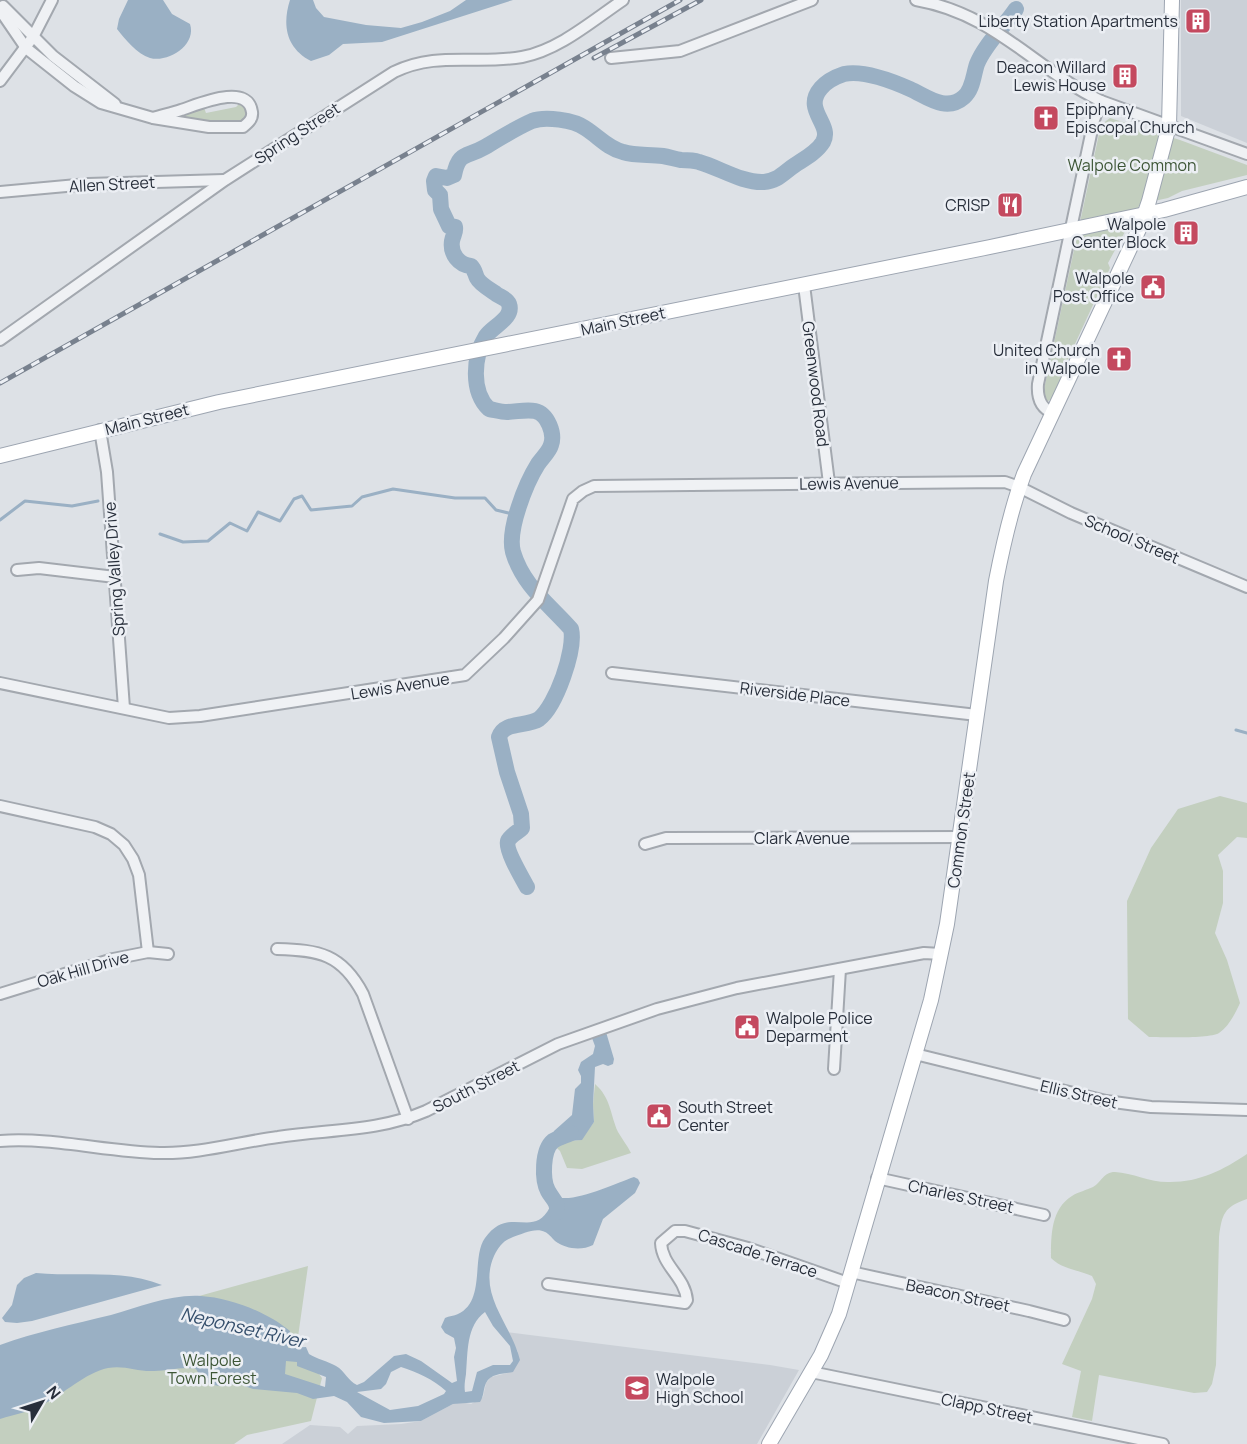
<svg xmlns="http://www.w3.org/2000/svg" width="1247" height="1444" viewBox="0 0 1247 1444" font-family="Manrope,sans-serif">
	<rect width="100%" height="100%" fill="#dde1e6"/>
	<g fill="#cbd0d7">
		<polygon points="1181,0 1247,0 1247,143 1181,116"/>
		<polygon points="507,1332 770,1365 799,1370 757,1444 282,1444 310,1425 340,1427 348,1434 357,1426 401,1424 421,1421 453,1404 461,1402 471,1404 483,1397 486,1383 491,1377 507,1373 518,1352"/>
	</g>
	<g fill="#c3cfbf">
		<polygon points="241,102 248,108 246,119 241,123 184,120 182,116 182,113 203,105 206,113 236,107"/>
		<polygon points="1110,118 1180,140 1247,165 1247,175 1182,191 1168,198 1140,204 1108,263 1110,268 1062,372 1063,376 1053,399 1048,401 1044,399 1043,394 1099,134 1102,124"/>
		<path d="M1220,796L1247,803V838L1237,837L1218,855L1223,871V903L1215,933L1227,960L1240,1003C1235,1014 1229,1026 1219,1033C1209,1039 1162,1037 1149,1037L1128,1019L1127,901L1151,848L1178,809Z"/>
		<path d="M595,1084C611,1098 610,1114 618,1132C622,1139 627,1145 631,1153L582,1169L567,1168L560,1151L551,1142L581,1140L594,1122L593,1104Z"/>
		<path d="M1247,1154V1199C1224,1207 1222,1214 1219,1237L1216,1365L1212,1384L1207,1392L1194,1393L1099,1375L1092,1421L1072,1417L1081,1371L1062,1364L1092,1299L1096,1284L1092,1276C1078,1270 1062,1269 1051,1258C1051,1235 1051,1209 1072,1196C1078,1192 1087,1190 1093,1187C1102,1182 1103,1172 1115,1172C1133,1173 1152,1183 1170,1182C1200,1182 1223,1170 1247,1154Z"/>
		<polygon points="308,1266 297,1344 322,1378 311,1421 247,1435 234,1444 0,1444 0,1351"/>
	</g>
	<g fill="#9ab0c4" fill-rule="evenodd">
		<path d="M128,0H163L172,14L190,24C197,45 168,63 150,58C137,54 125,39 117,29L119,19Z"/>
		<path d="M290,0H313L316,8L324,17L366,25L401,28L422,22L450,11L466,0H513L382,42L343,44L329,55L311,61C286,48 282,25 290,0Z"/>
		<polygon points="606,1032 614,1059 613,1064 608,1066 603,1064 595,1067 593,1104 594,1122 582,1140 551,1142 554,1131 572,1115 575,1089 581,1083 581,1076 578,1070 581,1062 593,1054 595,1046 592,1038"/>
		<path d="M634,1177L638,1179L640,1183L635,1193L603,1219L593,1245C581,1251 566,1249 555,1241C552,1238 548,1233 545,1232C536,1227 522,1234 513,1237C503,1241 499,1246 494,1256C477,1295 512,1325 520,1360L513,1372C504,1374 491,1373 486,1383C483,1390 484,1396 480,1402L453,1404L421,1421L384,1423L361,1417L347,1402L334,1396L313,1399L297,1393L253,1389L236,1383C220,1390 204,1385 196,1369C181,1366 169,1371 154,1371C138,1372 125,1365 108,1368C85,1373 65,1393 44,1404C30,1412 15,1414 0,1419V1345C36,1332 74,1324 111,1315C140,1307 171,1294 201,1296C231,1298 267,1312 290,1331L288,1348L306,1347L309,1354C317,1359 327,1361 336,1366C345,1371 348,1381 357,1385L364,1382L394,1356L406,1354L421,1361L452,1383L457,1381L454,1357L456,1348L454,1338L445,1333L441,1327L445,1318C449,1316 454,1316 458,1314C486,1301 471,1257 485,1238C510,1204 533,1240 550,1207L547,1194L553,1192L557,1197C575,1203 616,1183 634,1177ZM485,1312L493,1326L510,1346L513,1361L510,1365H493L477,1372L472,1391L465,1392C464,1386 465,1381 466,1374C468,1352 466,1326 485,1312ZM286,1361L297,1362V1366L326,1377L325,1387L285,1374ZM401,1367C417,1372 433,1379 446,1391L444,1394L418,1406L390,1410L357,1392L381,1389L386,1384L391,1372Z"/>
		<path d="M36,1273C78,1277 122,1269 162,1285L32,1321L17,1323L5,1322L2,1318L12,1305L17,1285L24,1278Z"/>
	</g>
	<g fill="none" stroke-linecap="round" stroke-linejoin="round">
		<g stroke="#9ab0c4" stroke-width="3">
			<polyline points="0,520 25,501 72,506 98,501"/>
			<polyline points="160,534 183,542 208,541 230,523 247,531 258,512 280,521 294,499 302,496 311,510 352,506 362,497 393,489 455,498 485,498 496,510 517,515"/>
			<polyline points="1236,730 1247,733"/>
		</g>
		<g stroke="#9ab0c4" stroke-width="16">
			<path d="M527,887C522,878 505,849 508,841C510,836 518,832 522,828L521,814L507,772L499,737C504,721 527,727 539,719C556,706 576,649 571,629C549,604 523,586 513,552C507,530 526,483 538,464C542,458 549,452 551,445C555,434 548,414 535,411C526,409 516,412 507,412C501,412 495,410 489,409C471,392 473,357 486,336C493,326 514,318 509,304C507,298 499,297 495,293C489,289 480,284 477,278C475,274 475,270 471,266C459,265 450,254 452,241C453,235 456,233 455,227L449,226L441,209L440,195L435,190L434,181L436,176L447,178L454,175C459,151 466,158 485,147C500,138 516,128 532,121C545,116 574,120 585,128C598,136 607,148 623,152C636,156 650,154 663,156C669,157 675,159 681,160C687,160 693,160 699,162C720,168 742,183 764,182C778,181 784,172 795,165C804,159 817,152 823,142C833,124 802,110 821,88C827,81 835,77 844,74C863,70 892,81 910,89C926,96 946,113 964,97C973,89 973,76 977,64C985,44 1004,27 1016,9"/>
			<path d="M557,1212C558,1202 553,1200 548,1191C542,1180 542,1150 553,1141C559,1137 565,1136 571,1133"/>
		</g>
		<defs>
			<g id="minor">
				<path d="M916,0C996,14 1033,68 1101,101L1247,154"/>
				<polyline points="3,6 53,56 115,104"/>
				<path d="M0,10L26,48L74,86L101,103L153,118L209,127H243C248,123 253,119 252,112C248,82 197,105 181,110C172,113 163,115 153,118"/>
				<polyline points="611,58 680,51 812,0"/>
				<polyline points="0,81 33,37 52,0"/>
				<polyline points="0,192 88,184 224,180"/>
				<polyline points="804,285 829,483"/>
				<path d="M0,340L225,180L394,72C437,51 476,65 522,57C559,50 592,21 623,0"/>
				<path d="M1053,413C1040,408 1037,397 1038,384L1094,120L1101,101"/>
				<polyline points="100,430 107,472 124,708"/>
				<polyline points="17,570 39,568 115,577"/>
				<polyline points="612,673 977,715"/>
				<polyline points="0,683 169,718 200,716 465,675 504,638 538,600 573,499 583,491 594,486 1005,482 1019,487 1071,513 1247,587"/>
				<polyline points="0,806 95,827 111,834 124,845 133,859 139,875 148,952"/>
				<polyline points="645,844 666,838 960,837"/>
				<path d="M277,949C319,950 342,954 363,994L408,1119"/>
				<polyline points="0,994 113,959 148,952 168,954"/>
				<polyline points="915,1054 1106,1101 1151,1107 1247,1110"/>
				<polyline points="834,1069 840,969"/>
				<path d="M0,1141C53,1137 107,1152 160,1153C200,1154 239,1142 278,1137C331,1129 377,1132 426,1111L558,1044L657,1009L737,988L924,953L941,954"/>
				<polyline points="877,1178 1044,1215"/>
				<polyline points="851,1272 1029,1311 1064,1320"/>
				<path d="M548,1284L685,1303L687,1300C685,1277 662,1266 661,1243L675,1231H685L748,1248L848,1283"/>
				<polyline points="811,1372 1163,1444"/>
			</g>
			<g id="major">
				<polyline points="0,456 219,402 990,247 1164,210 1247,187"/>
				<path d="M769,1444L821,1355L839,1314L931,1000L947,924L996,581C1003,545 1011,509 1024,474L1140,227L1149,201L1169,126L1172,0"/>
			</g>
		</defs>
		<use href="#minor" stroke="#a3a8af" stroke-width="14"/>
		<use href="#major" stroke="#9da5b1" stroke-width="16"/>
		<use href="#minor" stroke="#eff1f4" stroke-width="10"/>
		<use href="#major" stroke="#fff" stroke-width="14"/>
		<defs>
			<g id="rail">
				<polyline points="594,58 701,0"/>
				<polyline points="0,383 680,0"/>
			</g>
		</defs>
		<use href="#rail" stroke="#78818e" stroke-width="5"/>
		<use href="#rail" stroke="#eceff4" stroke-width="3" stroke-dasharray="9" stroke-linecap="butt"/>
	</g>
	<defs>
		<symbol id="building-square" viewBox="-11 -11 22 22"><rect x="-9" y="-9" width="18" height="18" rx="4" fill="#c4495f" stroke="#eceff4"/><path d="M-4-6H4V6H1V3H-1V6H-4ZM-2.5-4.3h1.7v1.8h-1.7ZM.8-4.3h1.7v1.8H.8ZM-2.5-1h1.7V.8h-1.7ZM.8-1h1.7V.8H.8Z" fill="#fff"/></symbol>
		<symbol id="church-square" viewBox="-11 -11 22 22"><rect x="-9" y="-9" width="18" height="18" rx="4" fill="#c4495f" stroke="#eceff4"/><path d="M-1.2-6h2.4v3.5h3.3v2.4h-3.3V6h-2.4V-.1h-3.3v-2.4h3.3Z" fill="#fff"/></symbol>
		<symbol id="restaurant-square" viewBox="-11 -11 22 22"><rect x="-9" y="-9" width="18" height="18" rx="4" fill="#c4495f" stroke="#eceff4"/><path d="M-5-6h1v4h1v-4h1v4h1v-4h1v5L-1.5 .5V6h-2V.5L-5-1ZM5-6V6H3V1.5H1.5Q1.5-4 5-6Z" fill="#fff"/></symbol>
		<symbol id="civic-square" viewBox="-11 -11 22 22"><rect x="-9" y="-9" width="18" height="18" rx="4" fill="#c4495f" stroke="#eceff4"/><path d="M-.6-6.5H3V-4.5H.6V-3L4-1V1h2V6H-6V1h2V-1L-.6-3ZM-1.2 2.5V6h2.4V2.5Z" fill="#fff"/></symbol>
		<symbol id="school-square" viewBox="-11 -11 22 22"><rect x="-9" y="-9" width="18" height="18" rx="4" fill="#c4495f" stroke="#eceff4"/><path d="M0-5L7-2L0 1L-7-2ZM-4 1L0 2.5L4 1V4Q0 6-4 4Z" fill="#fff"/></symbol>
	</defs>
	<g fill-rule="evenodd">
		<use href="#building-square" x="1183" y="6" width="30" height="30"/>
		<use href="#building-square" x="1110" y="61" width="30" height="30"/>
		<use href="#church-square" x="1031" y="103" width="30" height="30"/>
		<use href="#restaurant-square" x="995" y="190" width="30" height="30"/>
		<use href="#building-square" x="1171" y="218" width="30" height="30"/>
		<use href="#civic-square" x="1138" y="272" width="30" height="30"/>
		<use href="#church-square" x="1104" y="344" width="30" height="30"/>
		<use href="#civic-square" x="732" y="1012" width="30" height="30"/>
		<use href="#civic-square" x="644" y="1101" width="30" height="30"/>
		<use href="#school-square" x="622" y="1373" width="30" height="30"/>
	</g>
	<g text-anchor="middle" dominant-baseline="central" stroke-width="5" stroke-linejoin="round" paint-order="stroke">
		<g font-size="16" fill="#282f3b" stroke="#eceff4" text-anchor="end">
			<text x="1178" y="21">Liberty Station Apartments</text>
			<text x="1106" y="67">Deacon Willard<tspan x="1106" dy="18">Lewis House</tspan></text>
			<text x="1066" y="109" text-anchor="start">Epiphany<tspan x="1066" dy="18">Episcopal Church</tspan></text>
			<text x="990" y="205">CRISP</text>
			<text x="1166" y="224">Walpole<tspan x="1166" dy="18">Center Block</tspan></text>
			<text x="1134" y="278">Walpole<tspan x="1134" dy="18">Post Office</tspan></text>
			<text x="1100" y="350">United Church<tspan x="1100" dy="18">in Walpole</tspan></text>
			<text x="766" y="1018" text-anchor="start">Walpole Police<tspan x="766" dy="18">Deparment</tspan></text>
			<text x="678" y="1107" text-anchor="start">South Street<tspan x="678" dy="18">Center</tspan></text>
			<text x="656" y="1379" text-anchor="start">Walpole<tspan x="656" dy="18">High School</tspan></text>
		</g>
		<g font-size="16" fill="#282f3b" stroke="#eceff4">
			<text transform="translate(297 133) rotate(-33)">Spring Street</text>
			<text transform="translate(112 184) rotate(-3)">Allen Street</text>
			<text transform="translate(623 321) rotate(-12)">Main Street</text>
			<text transform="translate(816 384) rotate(83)">Greenwood Road</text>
			<text transform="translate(147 419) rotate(-14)">Main Street</text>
			<text transform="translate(849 483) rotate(-1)">Lewis Avenue</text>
			<text transform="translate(1132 539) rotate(23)">School Street</text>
			<text transform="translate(114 569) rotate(-94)">Spring Valley Drive</text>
			<text transform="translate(400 686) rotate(-9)">Lewis Avenue</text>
			<text transform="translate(795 694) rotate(7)">Riverside Place</text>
			<text transform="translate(961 830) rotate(-82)">Common Street</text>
			<text x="802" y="838">Clark Avenue</text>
			<text transform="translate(83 969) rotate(-16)">Oak Hill Drive</text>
			<text transform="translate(476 1086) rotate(-27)">South Street</text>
			<text transform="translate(1079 1094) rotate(13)">Ellis Street</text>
			<text transform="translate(961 1196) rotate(12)">Charles Street</text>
			<text transform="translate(758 1253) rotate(18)">Cascade Terrace</text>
			<text transform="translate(958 1295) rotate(12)">Beacon Street</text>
			<text transform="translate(987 1408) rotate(12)">Clapp Street</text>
		</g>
		<g font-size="16" fill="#3d5636" stroke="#eceff4">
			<text x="1132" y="165">Walpole Common</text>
			<text x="212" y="1360">Walpole<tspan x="212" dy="18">Town Forest</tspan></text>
		</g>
		<g font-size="18" font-style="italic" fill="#354f6c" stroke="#eceff4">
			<text transform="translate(243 1327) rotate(13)">Neponset River</text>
		</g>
	</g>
	<g transform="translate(42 1402) rotate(51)" stroke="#eceff4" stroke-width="4.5" paint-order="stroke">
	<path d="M0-4.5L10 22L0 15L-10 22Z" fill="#282f3b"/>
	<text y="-9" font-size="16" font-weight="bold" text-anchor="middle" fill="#282f3b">N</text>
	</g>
</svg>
